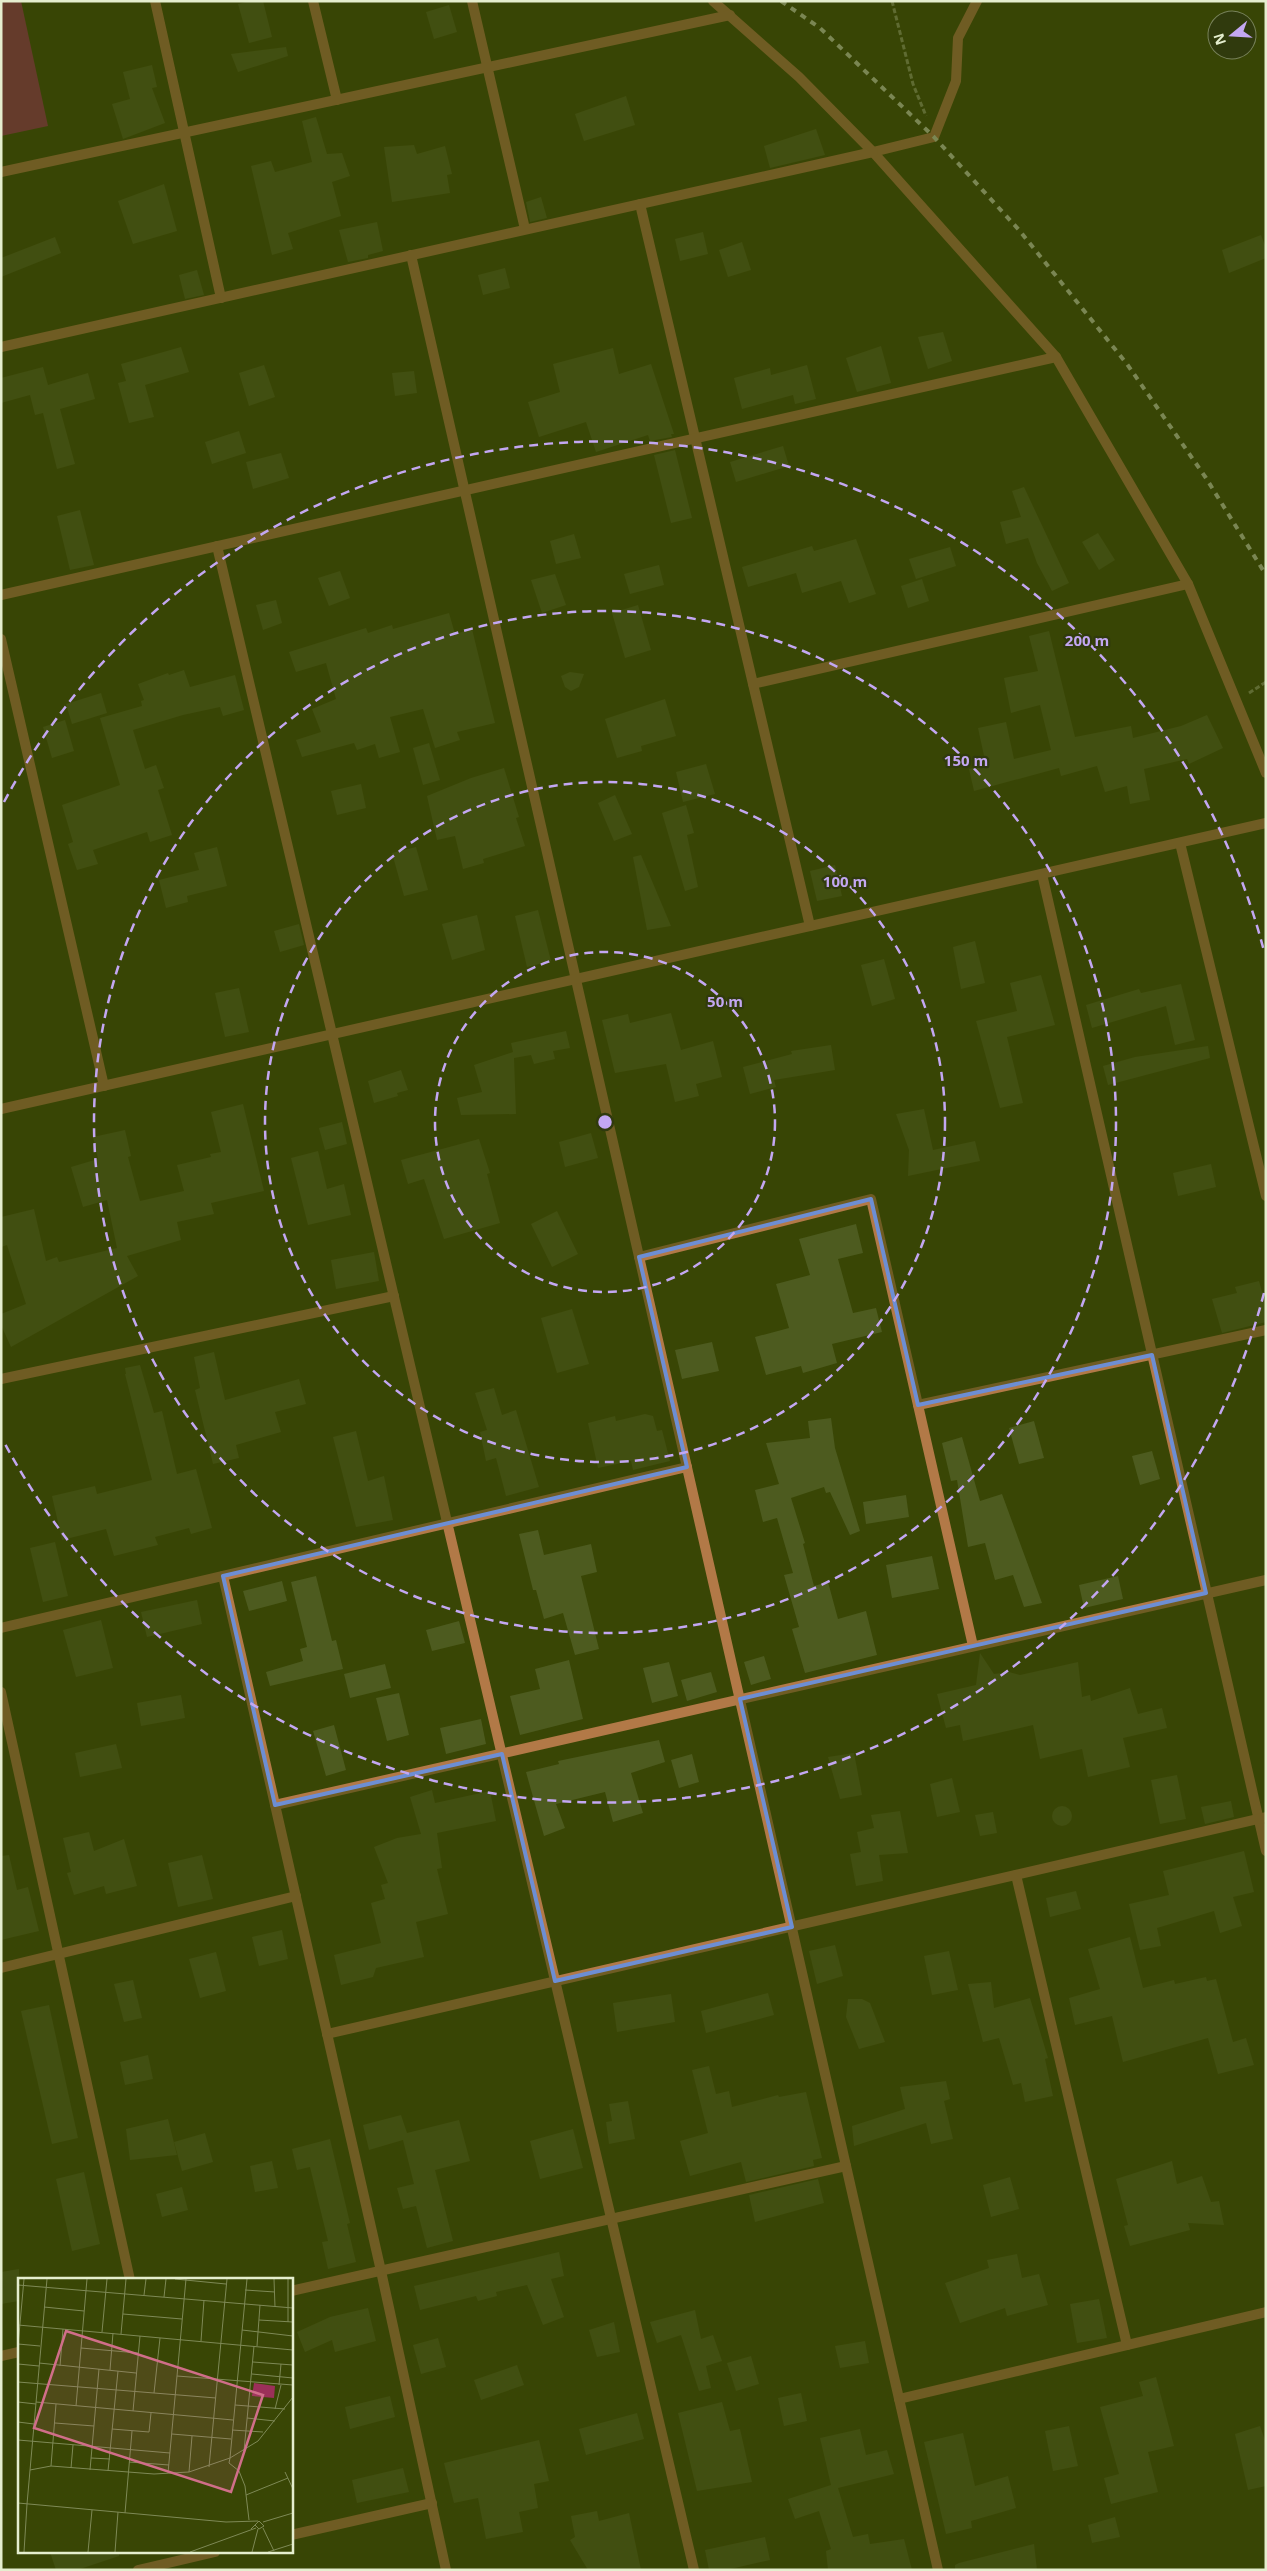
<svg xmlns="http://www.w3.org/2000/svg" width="1267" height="2571" viewBox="0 0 1267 2571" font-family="'Open Sans',sans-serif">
	<rect width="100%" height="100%" fill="#394605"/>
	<polygon fill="#9b3059" points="1,1 21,1 48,126 1,136"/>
	<g fill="#4d5b1f">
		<polygon points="250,1 263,1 272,37 249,43 238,4"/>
		<polygon points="449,5 457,32 434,39 426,12"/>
		<polygon points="286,47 288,56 238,72 231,54"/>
		<polygon points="152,65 157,87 152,88 165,123 123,139 112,104 130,99 123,72"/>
		<polygon points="626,96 635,125 584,141 575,114"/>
		<polygon points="316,117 327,154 342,153 350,176 332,182 341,216 288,233 293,249 272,255 251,166 271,161 275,172 312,162 302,121"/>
		<polygon points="816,129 825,155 770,168 764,146"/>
		<polygon points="414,145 417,154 445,146 452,174 447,175 450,193 392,202 384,147"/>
		<polygon points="164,184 177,231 133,244 118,201"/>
		<polygon points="541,197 547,218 530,222 526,202"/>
		<polygon points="377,222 383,251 368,255 368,258 348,262 339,230"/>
		<polygon points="703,232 708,254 680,261 675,239"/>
		<polygon points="1261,235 1266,248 1266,258 1229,273 1222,250"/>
		<polygon points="55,237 61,253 1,277 1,258"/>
		<polygon points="742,242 751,270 728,277 719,250"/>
		<polygon points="505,268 510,288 483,295 478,275"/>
		<polygon points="197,270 204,295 185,299 179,275"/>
		<polygon points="943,332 952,361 928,369 918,337"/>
		<polygon points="881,346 891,383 857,392 846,358"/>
		<polygon points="181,347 189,372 145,385 154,417 129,423 118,383 126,381 121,364"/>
		<polygon points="613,348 619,374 651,364 674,434 671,434 672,437 650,441 648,435 596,452 586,422 539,437 528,402 560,392 553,364"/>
		<polygon points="264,365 275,397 249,406 239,373"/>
		<polygon points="807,365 816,399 795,404 793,395 742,409 734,378 770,368 771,375"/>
		<polygon points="43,367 48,385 88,373 95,399 60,409 75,464 57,469 43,413 35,415 30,395 1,403 1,378"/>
		<polygon points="414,371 417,393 395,396 392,373"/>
		<polygon points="239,431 246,453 212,464 205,442"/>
		<polygon points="783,446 789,466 736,482 730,462"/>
		<polygon points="675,450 692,518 671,523 654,455"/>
		<polygon points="281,453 289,478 253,489 246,462"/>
		<polygon points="1024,487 1069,583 1052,591 1037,563 1028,538 1006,544 1000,522 1021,517 1012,491"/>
		<polygon points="80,510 94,565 70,570 57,516"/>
		<polygon points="1098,533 1115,560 1099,570 1082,542"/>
		<polygon points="574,534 581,558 556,564 550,541"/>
		<polygon points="856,539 876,594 849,603 841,581 802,593 796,573 748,587 742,567 812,546 814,551"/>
		<polygon points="950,547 956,566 916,579 909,559"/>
		<polygon points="659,565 664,585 630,594 624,574"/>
		<polygon points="340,571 350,598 329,606 318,578"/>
		<polygon points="555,574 566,605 542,613 531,580"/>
		<polygon points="922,579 929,601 908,608 901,586"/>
		<polygon points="276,600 282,623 263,630 256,605"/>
		<polygon points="638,605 651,650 625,658 612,613"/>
		<polygon points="449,613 455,634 472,629 495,723 457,732 460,740 435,748 423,709 390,717 400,752 379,758 375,744 357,750 354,743 302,757 296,740 321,732 312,709 336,699 326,663 296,672 289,652 366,628 368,633 392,625 393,629"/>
		<polygon points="1049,631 1075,737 1131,726 1133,738 1181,726 1207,715 1223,748 1189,764 1187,759 1144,769 1150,800 1130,804 1127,786 1105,792 1097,766 1061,776 1059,768 974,791 969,769 986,765 978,728 1006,722 1014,759 1051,750 1040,705 1011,713 1004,678 1038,671 1029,636"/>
		<polygon points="184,670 190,687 235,675 244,710 223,716 220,707 183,715 133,730 145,769 156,765 164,788 158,790 172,835 150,842 147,832 93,850 98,864 77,870 68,844 73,842 62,805 120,785 100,718 142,706 141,701 144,700 138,684 168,673 169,675"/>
		<polygon points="570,672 584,674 579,687 571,691 565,687 561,676"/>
		<polygon points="101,693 107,713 72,724 66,704"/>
		<polygon points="665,699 676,736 641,746 642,751 617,758 605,719"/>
		<polygon points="65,720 74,751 52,758 43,727"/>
		<polygon points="429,743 440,780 423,785 413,748"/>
		<polygon points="706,764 715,794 683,802 676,772"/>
		<polygon points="504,768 519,817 516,818 525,846 483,859 484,863 463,869 455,836 437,840 427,796 471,778"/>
		<polygon points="361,784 366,808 337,815 331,791"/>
		<polygon points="615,795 632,834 614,841 598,803"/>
		<polygon points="686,805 694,833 687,835 698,887 685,891 662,813"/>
		<polygon points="217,847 227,886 187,896 188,902 166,908 159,880 199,870 194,853"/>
		<polygon points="416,847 428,890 404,896 392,853"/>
		<polygon points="641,855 671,926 647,930 633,857"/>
		<polygon points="835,865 842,896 817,901 810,871"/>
		<polygon points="538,910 551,961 527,967 515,916"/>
		<polygon points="477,915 485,950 452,960 442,924"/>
		<polygon points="299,924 304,945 280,952 274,931"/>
		<polygon points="975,941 985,983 961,989 953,947"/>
		<polygon points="884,959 895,999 872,1006 861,965"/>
		<polygon points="1041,975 1055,1025 1007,1037 1023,1103 1000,1108 976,1021 1017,1011 1010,983"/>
		<polygon points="1181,984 1195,1040 1175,1045 1166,1006 1092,1028 1086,1005 1139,989 1141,993"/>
		<polygon points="239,988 249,1032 225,1037 215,993"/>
		<polygon points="671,1013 681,1050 713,1041 722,1077 696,1084 699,1096 675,1102 666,1064 615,1073 602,1020 628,1014 630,1023"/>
		<polygon points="566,1031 570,1048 553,1051 555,1059 534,1064 531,1055 514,1058 516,1114 461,1115 457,1098 482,1092 474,1065 513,1052 511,1043"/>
		<polygon points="831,1045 835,1070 774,1080 776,1087 750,1094 743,1067 792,1054 791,1051"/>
		<polygon points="1208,1046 1210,1058 1108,1085 1103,1066 1135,1057"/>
		<polygon points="401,1070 408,1090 397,1093 398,1096 374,1103 368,1081"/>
		<polygon points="243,1104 264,1191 211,1203 214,1214 177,1222 181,1240 127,1256 138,1276 11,1347 1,1325 1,1314 26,1304 7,1245 1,1247 1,1217 34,1209 46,1261 57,1257 59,1262 117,1248 107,1200 83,1207 71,1167 98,1159 93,1137 125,1130 131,1156 128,1157 140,1201 184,1191 177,1165 211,1157 210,1154 221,1152 211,1112"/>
		<polygon points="924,1109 933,1150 975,1141 980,1161 908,1176 909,1150 896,1114"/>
		<polygon points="342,1122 347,1144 325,1150 319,1128"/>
		<polygon points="591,1133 598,1158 565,1167 559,1142"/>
		<polygon points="479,1139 490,1173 487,1174 500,1223 444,1239 424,1179 408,1184 401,1160"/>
		<polygon points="318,1151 327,1189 344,1184 351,1215 308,1225 291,1158"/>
		<polygon points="1211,1164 1216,1187 1178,1196 1173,1173"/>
		<polygon points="557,1211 578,1254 552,1267 531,1224"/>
		<polygon points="856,1224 863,1253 838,1259 853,1313 876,1308 882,1332 832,1344 837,1363 803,1373 801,1366 766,1375 755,1337 789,1328 776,1284 810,1275 799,1239"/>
		<polygon points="374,1252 379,1281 336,1289 331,1260"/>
		<polygon points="1259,1281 1266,1306 1266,1322 1222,1333 1212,1299 1237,1293 1235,1287"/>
		<polygon points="572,1309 589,1364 557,1373 541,1318"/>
		<polygon points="712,1342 719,1371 682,1379 675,1350"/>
		<polygon points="214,1352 225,1400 299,1379 306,1404 275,1412 281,1432 236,1445 239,1458 213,1464 195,1390 200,1388 194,1357"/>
		<polygon points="140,1365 154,1413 162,1411 177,1474 196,1469 212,1528 191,1534 189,1528 155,1537 158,1545 114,1556 106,1529 62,1540 52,1496 95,1486 97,1494 152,1480 125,1374 126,1374 125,1368"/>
		<polygon points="494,1388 502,1415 516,1410 539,1487 506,1496 496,1458 486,1461 480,1432 487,1430 475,1393"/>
		<polygon points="645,1414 653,1416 657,1431 662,1430 670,1461 633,1470 631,1461 598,1468 588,1423 615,1416 616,1421"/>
		<polygon points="831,1418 835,1448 860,1531 850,1535 830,1492 826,1493 824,1487 791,1498 805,1543 803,1544 814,1586 828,1582 838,1619 866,1611 877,1655 805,1673 792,1629 799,1627 784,1575 793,1573 777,1518 763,1522 755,1490 779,1484 766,1443 810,1438 808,1421"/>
		<polygon points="1034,1421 1044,1458 1019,1464 1009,1428"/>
		<polygon points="356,1431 368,1481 384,1476 393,1520 356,1527 333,1437"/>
		<polygon points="962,1437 980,1501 1002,1494 1042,1603 1024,1607 1013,1575 995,1580 985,1543 968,1547 957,1480 951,1481 942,1443"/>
		<polygon points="1152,1451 1160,1479 1140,1485 1132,1456"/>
		<polygon points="906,1495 909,1517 866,1524 863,1502"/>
		<polygon points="538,1530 544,1555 591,1544 597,1572 581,1576 599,1649 575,1655 563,1613 544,1619 536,1590 533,1590 519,1534"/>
		<polygon points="55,1542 68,1596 43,1602 30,1548"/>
		<polygon points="932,1556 939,1589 892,1598 886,1565"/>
		<polygon points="316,1576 332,1641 336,1640 343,1669 270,1686 266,1672 303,1661 300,1649 307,1647 291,1582"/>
		<polygon points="1118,1576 1123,1599 1084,1608 1079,1585"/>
		<polygon points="282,1581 287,1601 249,1611 243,1591"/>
		<polygon points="197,1600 202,1624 147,1637 141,1612"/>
		<polygon points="101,1620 113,1668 76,1677 63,1630"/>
		<polygon points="459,1621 465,1643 432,1651 426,1630"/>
		<polygon points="980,1653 994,1674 1009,1672 1020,1675 1078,1662 1082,1697 1090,1695 1091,1701 1130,1688 1138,1714 1162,1708 1167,1728 1123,1738 1130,1767 1088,1777 1082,1749 1040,1759 1033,1725 963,1741 960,1725 946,1728 937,1694 976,1685"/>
		<polygon points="764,1656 771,1679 751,1685 744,1662"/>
		<polygon points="569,1660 583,1719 520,1735 510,1696 540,1689 535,1669"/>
		<polygon points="669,1662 678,1696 652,1703 643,1668"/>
		<polygon points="385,1664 391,1688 350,1698 344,1674"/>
		<polygon points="711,1672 717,1692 687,1701 681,1680"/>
		<polygon points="399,1693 409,1735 387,1741 376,1698"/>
		<polygon points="181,1695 185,1718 141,1726 137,1703"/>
		<polygon points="481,1719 486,1744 446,1754 440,1728"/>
		<polygon points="334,1725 346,1770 326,1776 313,1731"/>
		<polygon points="659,1740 665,1762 631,1773 643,1813 613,1822 605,1792 556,1804 565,1828 544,1836 526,1772 559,1764 558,1761"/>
		<polygon points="116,1744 122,1768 80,1777 75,1753"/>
		<polygon points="854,1753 862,1795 840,1799 828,1757"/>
		<polygon points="692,1754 699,1782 679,1788 671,1760"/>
		<polygon points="1177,1775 1186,1819 1160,1824 1151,1780"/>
		<polygon points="952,1778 960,1812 937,1817 930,1784"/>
		<polygon points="432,1790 435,1803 490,1791 496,1821 437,1833 442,1868 437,1869 448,1914 416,1922 424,1957 376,1968 373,1977 341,1985 334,1955 381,1943 371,1903 385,1899 381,1885 388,1883 374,1847 397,1838 421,1834 410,1797"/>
		<polygon points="1231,1801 1234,1817 1205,1824 1201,1807"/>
		<circle cx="1062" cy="1816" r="10"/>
		<polygon points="900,1811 908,1853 879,1855 883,1881 856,1886 850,1854 861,1852 857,1832 874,1828 871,1815"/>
		<polygon points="993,1812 997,1833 980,1836 975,1815"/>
		<polygon points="89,1832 94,1851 124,1839 137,1886 106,1894 104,1886 74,1895 67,1873 71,1872 63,1838"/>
		<polygon points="1244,1851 1254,1892 1233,1897 1242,1926 1220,1933 1214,1911 1157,1928 1161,1946 1140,1950 1129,1904 1169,1895 1163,1871"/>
		<polygon points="9,1855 17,1890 28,1887 39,1931 1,1940 1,1856"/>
		<polygon points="202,1855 213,1899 178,1907 168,1863"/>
		<polygon points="1076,1891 1081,1909 1050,1917 1046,1898"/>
		<polygon points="282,1930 288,1959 259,1966 252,1937"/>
		<polygon points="1130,1937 1143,1988 1174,1980 1175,1984 1206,1977 1207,1981 1216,1979 1233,2042 1246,2038 1254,2065 1218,2074 1208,2038 1123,2062 1112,2016 1075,2025 1069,1998 1100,1989 1088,1949"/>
		<polygon points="835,1945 843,1976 817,1984 809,1951"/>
		<polygon points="949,1951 958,1990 932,1995 924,1956"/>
		<polygon points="216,1952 226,1991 200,1998 189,1959"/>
		<polygon points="133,1980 142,2018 124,2022 114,1984"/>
		<polygon points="991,1982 994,2008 1030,1998 1048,2058 1045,2059 1053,2096 1025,2102 1021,2083 1013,2085 999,2038 983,2042 968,1984"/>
		<polygon points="768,1993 774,2015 706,2033 701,2011"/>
		<polygon points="671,1994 675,2022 617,2032 613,2003"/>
		<polygon points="848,1999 862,1999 870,2003 885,2042 859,2049 846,2017"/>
		<polygon points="49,2005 78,2138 52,2144 21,2011"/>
		<polygon points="148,2055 153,2079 125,2085 120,2062"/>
		<polygon points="709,2066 716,2094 729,2091 732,2107 778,2095 779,2097 806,2092 822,2158 813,2160 814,2166 746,2182 741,2162 690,2176 680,2141 708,2133 692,2070"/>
		<polygon points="946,2081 950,2099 944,2101 953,2139 931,2144 926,2123 854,2146 852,2126 905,2109 900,2087"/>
		<polygon points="628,2101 635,2139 609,2144 606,2122 612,2121 609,2104"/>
		<polygon points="401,2115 407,2133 459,2120 470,2161 435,2170 453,2241 427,2248 416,2206 403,2209 397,2188 414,2184 403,2140 369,2150 363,2125"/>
		<polygon points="168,2119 177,2155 130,2160 126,2129"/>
		<polygon points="573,2129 583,2168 540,2179 530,2141"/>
		<polygon points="205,2133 213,2162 182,2171 174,2142"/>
		<polygon points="330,2139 350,2223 347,2224 356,2262 328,2269 322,2242 328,2241 310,2167 297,2170 292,2149"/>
		<polygon points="272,2161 278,2188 255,2192 250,2166"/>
		<polygon points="1172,2161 1177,2184 1202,2176 1211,2202 1219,2201 1224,2225 1188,2223 1190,2230 1130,2246 1124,2226 1128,2225 1116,2179"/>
		<polygon points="84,2172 100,2244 72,2251 56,2179"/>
		<polygon points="1010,2177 1019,2209 991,2217 983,2185"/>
		<polygon points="818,2179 824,2203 755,2222 749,2195"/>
		<polygon points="182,2187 188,2210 162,2217 156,2194"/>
		<polygon points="559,2252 564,2276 551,2279 564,2317 543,2325 527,2285 496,2292 497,2296 478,2301 476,2296 420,2310 414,2286"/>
		<polygon points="1017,2254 1022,2278 1039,2274 1048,2305 1007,2316 1005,2308 960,2323 945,2283 989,2268 987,2260"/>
		<polygon points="19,2269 19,2301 1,2304 1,2272"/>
		<polygon points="1099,2299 1107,2338 1077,2343 1070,2304"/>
		<polygon points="368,2308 376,2341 335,2352 332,2340 305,2352 297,2332 330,2317"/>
		<polygon points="695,2310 701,2339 713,2335 722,2361 706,2366 711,2388 699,2391 681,2335 657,2343 650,2322"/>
		<polygon points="614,2322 620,2352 597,2357 589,2330"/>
		<polygon points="438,2338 446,2367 421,2374 413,2345"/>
		<polygon points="865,2341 869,2363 840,2368 835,2346"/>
		<polygon points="751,2356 759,2384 736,2391 727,2363"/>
		<polygon points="517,2365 524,2385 481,2400 474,2380"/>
		<polygon points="1156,2377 1174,2446 1148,2452 1158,2492 1111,2504 1104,2478 1119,2474 1100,2407 1143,2396 1139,2382"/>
		<polygon points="801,2393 807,2421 784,2426 778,2398"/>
		<polygon points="390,2396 395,2417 350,2429 345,2407"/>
		<polygon points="722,2402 730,2431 740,2429 752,2482 697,2491 678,2413"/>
		<polygon points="637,2413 644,2439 586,2455 579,2429"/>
		<polygon points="1069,2426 1078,2466 1053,2471 1045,2431"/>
		<polygon points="1260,2426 1266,2443 1266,2486 1248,2490 1235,2434"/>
		<polygon points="860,2429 866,2455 887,2450 894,2474 838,2488 853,2537 868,2534 870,2544 904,2539 912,2570 828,2570 826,2551 831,2549 819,2511 795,2519 788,2499 831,2485 820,2438"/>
		<polygon points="963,2433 975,2486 1008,2476 1016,2508 971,2521 972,2528 946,2534 924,2442"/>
		<polygon points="539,2440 549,2481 534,2484 538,2508 519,2512 523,2532 486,2539 478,2498 454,2503 444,2463"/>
		<polygon points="403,2468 409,2492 357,2503 352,2480"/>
		<polygon points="597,2511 599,2521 629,2513 641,2570 588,2570 570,2540 575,2537 571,2516"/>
		<polygon points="1115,2517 1120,2537 1092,2543 1088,2525"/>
		<polygon points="765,2537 770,2560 726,2570 709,2570 705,2550"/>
		<polygon points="1034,2544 1037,2570 955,2570 955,2565 959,2563"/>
		<polygon points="50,2552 119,2552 119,2556 77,2570 56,2570"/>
	</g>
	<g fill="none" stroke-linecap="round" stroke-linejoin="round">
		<g stroke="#8e9969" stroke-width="3" stroke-dasharray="5 2.5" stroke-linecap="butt">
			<polyline points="892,1 913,84 926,116"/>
			<polyline points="1249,693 1266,682"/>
		</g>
		<g stroke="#b27947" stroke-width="10">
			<polyline points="155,1 221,298"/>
			<polyline points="313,1 337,100"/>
			<polyline points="472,1 525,229"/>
			<polyline points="713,1 799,77 873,152"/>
			<polyline points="977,1 958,38 956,81 934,137 873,152 1056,357 1188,584 1266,773"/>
			<polyline points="1,172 730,15"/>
			<polyline points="640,204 810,926"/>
			<polyline points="411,255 938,2570"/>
			<polyline points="1,347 873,152"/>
			<polyline points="217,546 694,2570"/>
			<polyline points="1,595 1056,357"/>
			<polyline points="1,639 104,1086"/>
			<polyline points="753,684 1188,584"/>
			<polyline points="1180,843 1266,1196"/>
			<polyline points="1042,874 1266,1851"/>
			<polyline points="1,1109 1266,823"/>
			<polyline points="639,1257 871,1199 973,1646"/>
			<polyline points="1,1379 394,1296"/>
			<polyline points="918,1405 1266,1330"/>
			<polyline points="223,1576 381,2271 446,2570"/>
			<polyline points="1,1628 687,1467"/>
			<polyline points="1,1692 130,2280"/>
			<polyline points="275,1805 1266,1580"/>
			<polyline points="1016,1875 1127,2345"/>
			<polyline points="1,1968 296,1896"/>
			<polyline points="327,2034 1266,1817"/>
			<polyline points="291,2291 846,2166"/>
			<polyline points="1,2356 19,2352"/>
			<polyline points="899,2399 1266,2312"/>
			<polyline points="291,2535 432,2503"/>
			<polyline points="138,2570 215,2552"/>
		</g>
		<polyline stroke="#cbd5b1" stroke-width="4" stroke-dasharray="6 6" stroke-linecap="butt" points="781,1 820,28 934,137 1019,230 1127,364 1206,478 1266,575"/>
	</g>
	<path d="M0 0H1267V2571H0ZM871,1199L918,1405L1152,1355L1206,1593L740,1699L792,1927L555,1981L502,1754L275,1805L223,1576L687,1467L639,1257Z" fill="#394605" fill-opacity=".55" fill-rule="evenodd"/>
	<path fill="none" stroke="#6d8ed4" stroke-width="4" stroke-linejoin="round" d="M871,1199L918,1405L1152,1355L1206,1593L740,1699L792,1927L555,1981L502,1754L275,1805L223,1576L687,1467L639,1257Z"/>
	<g fill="none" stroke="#c3a7f2" stroke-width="2.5" stroke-dasharray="9 6">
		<circle cx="605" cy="1122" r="170"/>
		<circle cx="605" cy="1122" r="340"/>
		<circle cx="605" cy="1122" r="511"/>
		<path d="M1264 1293A681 681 0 0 1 4 1442M4 802A681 681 0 0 1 1264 951"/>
	</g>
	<g transform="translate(18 2278)">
		<rect width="275" height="275" fill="#394605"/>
		<path d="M236,105L257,108L256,120L234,118Z" fill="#9b3059"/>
		<path fill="none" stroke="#7e8956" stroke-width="1" d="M157,1L208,6M256,1L257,29M270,1V44M0,7L275,30M227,12L257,14M126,17L128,1M146,19L148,1M26,29L66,33M105,36L164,41M241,42L275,44M0,47L275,72M224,52L275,58M84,54L89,1M103,56L108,1M183,63L186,22M0,66L22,68M0,68L6,1M239,68L242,27M63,70L120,75M235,84L275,87M21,85L118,95M0,86L21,88M42,88L45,51M92,92L95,55M234,96L275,100M159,98L275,107M0,104L198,120M261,107L263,86M136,115L142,60M0,124L18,126M18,124L215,142M217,127L267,131M58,128L69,1M257,131L263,107M115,133L122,58M229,140L257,143M0,144L16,146M37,145L76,148M94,151L131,154L133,135M214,152L245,154M154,156L213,161M0,162L152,175M226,173L236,68M73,180L92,181M212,180L229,1M212,180L240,163L275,119M111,184L151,187M33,188L38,126M191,189L209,1M53,190L55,167M12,192L33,188L136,196L171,194L212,180L211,185L221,193L227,208L231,242M72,192L81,91M90,193L100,93M171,194L174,158M267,194L275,211M150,195L168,1M228,217L270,200M0,225L208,244L240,243M9,226L29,1M107,235L114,153M245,244L275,235M245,250L256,273M233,251L241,243L246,248L241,251L237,247M6,274L9,226M70,274L74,232M97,274L100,234M172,274L238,250M234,274L240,251M250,274L275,266"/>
		<path fill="#d06e89" fill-opacity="0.15" stroke="#d06e89" stroke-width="2.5" d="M48,53L245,117L213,214L16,150Z"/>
		<rect width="275" height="275" fill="none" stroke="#e5eecf" stroke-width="2.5"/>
	</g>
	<circle cx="605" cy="1122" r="8" fill="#c3a7f2" stroke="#303a0d" stroke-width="2.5"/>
	<g font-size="15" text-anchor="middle" font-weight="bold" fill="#c3a7f2" stroke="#303a0d" stroke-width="4.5" stroke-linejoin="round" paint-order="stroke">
		<text x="1087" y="646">200 m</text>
		<text x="966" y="766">150 m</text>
		<text x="845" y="887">100 m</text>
		<text x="725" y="1007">50 m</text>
	</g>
	<rect width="1267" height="2571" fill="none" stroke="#e5eecf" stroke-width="5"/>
	<g transform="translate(1232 35) rotate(252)"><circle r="24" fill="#303a0d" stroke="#78825b"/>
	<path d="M0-4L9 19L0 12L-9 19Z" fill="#c3a7f2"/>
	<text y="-8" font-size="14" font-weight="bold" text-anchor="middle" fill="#e5eecf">N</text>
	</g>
</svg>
